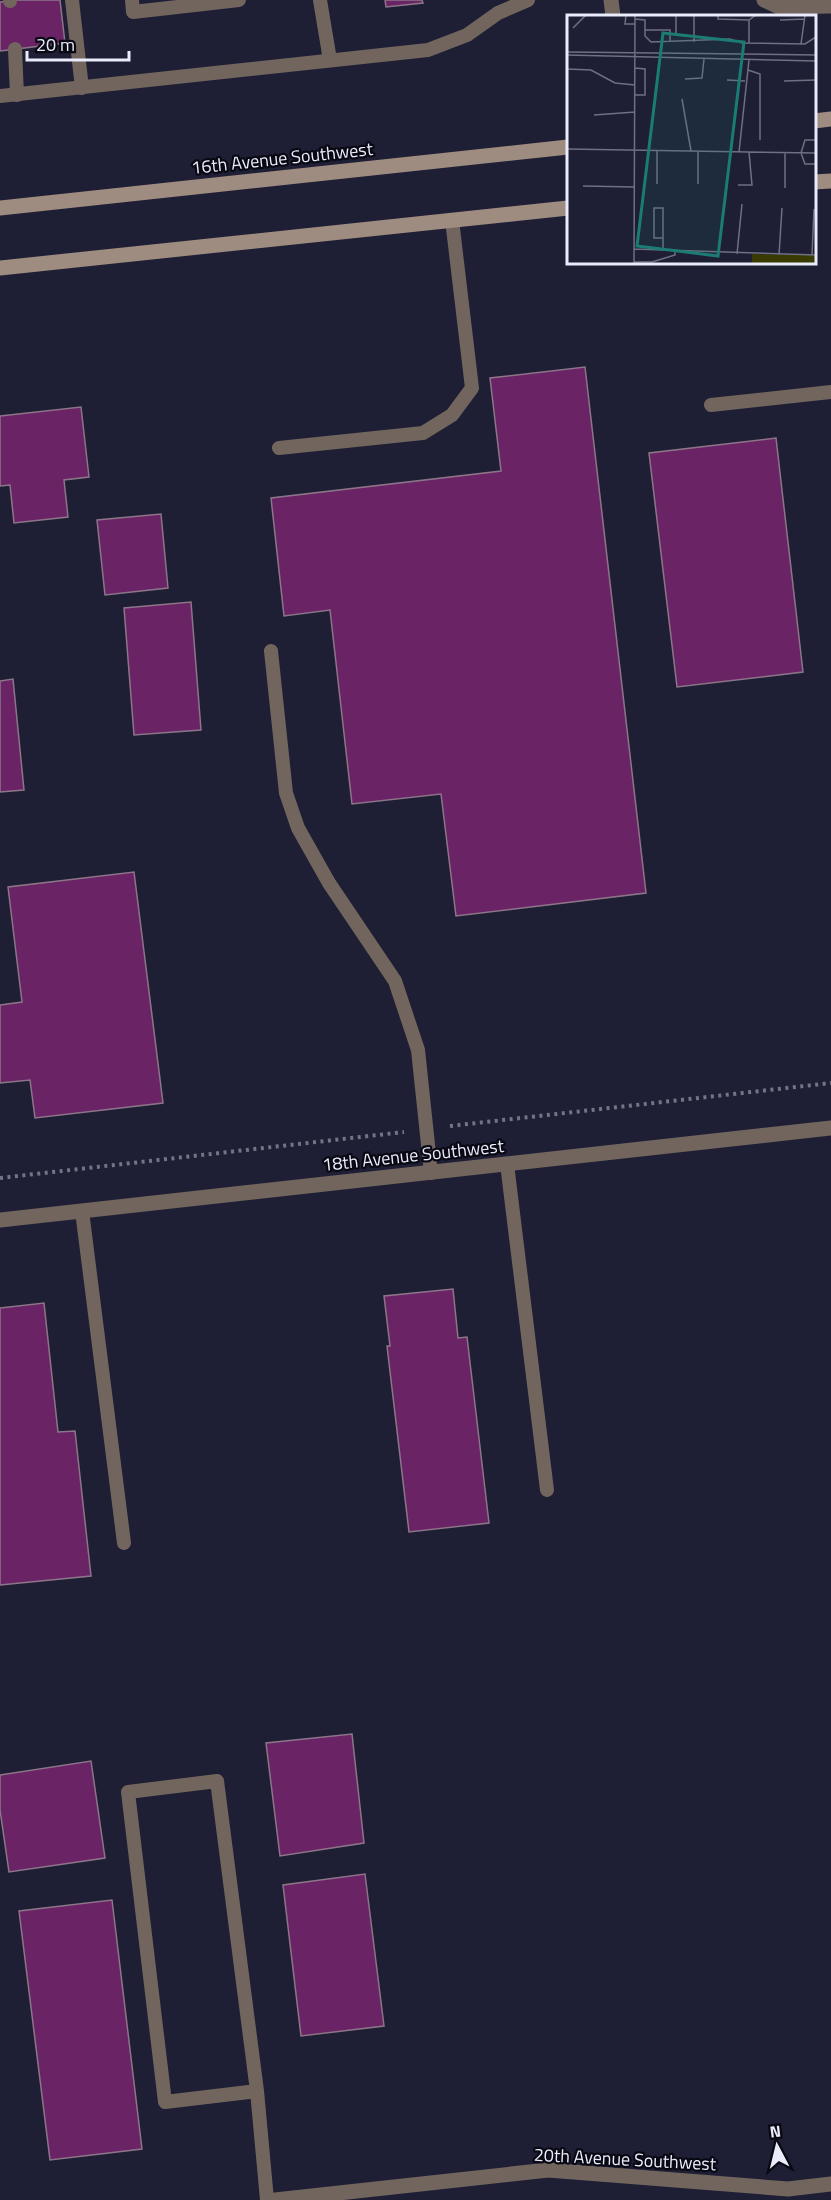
<svg xmlns="http://www.w3.org/2000/svg" width="831" height="2200" viewBox="0 0 831 2200" font-family="'Titillium Web',sans-serif">
	<rect width="100%" height="100%" fill="#1e1e34"/>
	<g fill="#6a2465" stroke="#8d7589" stroke-width="1.5">
		<polygon points="16,0 60,0 65,43 0,51 0,2"/>
		<polygon points="385,0 422,0 423,3 386,7"/>
		<polygon points="585,367 646,893 456,916 441,794 352,804 330,610 284,616 271,498 501,471 490,378"/>
		<polygon points="81,407 89,477 64,480 68,517 14,523 10,485 0,486 0,416"/>
		<polygon points="776,438 803,672 677,687 649,453"/>
		<polygon points="161,514 168,588 105,595 97,520"/>
		<polygon points="191,602 201,730 134,735 124,608"/>
		<polygon points="13,679 24,790 0,792 0,681"/>
		<polygon points="134,872 163,1103 35,1118 30,1080 0,1083 0,1005 22,1002 8,887"/>
		<polygon points="453,1289 458,1338 467,1337 489,1523 409,1532 387,1346 390,1346 384,1296"/>
		<polygon points="44,1303 58,1432 75,1431 91,1576 0,1585 0,1308"/>
		<polygon points="352,1734 364,1843 280,1856 266,1743"/>
		<polygon points="91,1761 105,1858 9,1872 0,1810 0,1775"/>
		<polygon points="365,1874 384,2026 301,2036 283,1885"/>
		<polygon points="112,1900 142,2149 50,2160 19,1911"/>
	</g>
	<g fill="none" stroke-linecap="round" stroke-linejoin="round">
		<g stroke="#747487" stroke-width="4" stroke-dasharray="3 4.5" stroke-linecap="butt">
			<polyline points="450,1126 831,1083"/>
			<polyline points="0,1178 404,1132"/>
		</g>
		<g stroke="#71655e" stroke-width="14">
			<polyline points="10,0 10,1"/>
			<polyline points="72,0 82,88"/>
			<polyline points="132,0 133,12 239,0"/>
			<polyline points="320,0 330,60"/>
			<polyline points="15,49 17,95"/>
			<polyline points="0,96 428,50 467,35 498,13 528,0"/>
			<polyline points="711,405 831,392"/>
			<polyline points="279,448 423,433 452,415 472,388 452,220"/>
			<polyline points="271,651 286,793 298,828 329,883 395,981 418,1050 431,1173"/>
			<polyline points="507,1164 547,1490"/>
			<polyline points="82,1211 124,1543"/>
			<polyline points="257,2091 165,2102 128,1792 217,1781 257,2091 267,2200"/>
		</g>
		<g stroke="#71655e" stroke-width="15">
			<polyline points="611,0 613,16"/>
			<polyline points="764,0 779,7 831,6"/>
			<polyline points="0,1220 831,1128"/>
		</g>
		<polyline stroke="#71655e" stroke-width="15" points="275,2200 548,2170 788,2189 831,2184"/>
		<g stroke="#9f8c80" stroke-width="15">
			<polyline points="814,121 831,119"/>
			<polyline points="814,182 831,181"/>
			<polyline points="0,208 568,147"/>
			<polyline points="0,268 568,208"/>
		</g>
	</g>
	<g text-anchor="middle" dominant-baseline="central" stroke-width="4.5" stroke-linejoin="round" paint-order="stroke">
		<g font-size="18" fill="#eaebfb" stroke="#090913">
			<text transform="translate(282 158) rotate(-6)">16th Avenue Southwest</text>
			<text transform="translate(413 1155) rotate(-6)">18th Avenue Southwest</text>
			<text transform="translate(625 2159) rotate(3)">20th Avenue Southwest</text>
		</g>
	</g>
	<g transform="translate(567 15)">
		<rect width="249" height="249" fill="#1e1e34"/>
		<path d="M185,239L249,240V249H185Z" fill="#393b01"/>
		<path fill="none" stroke="#707084" stroke-width="1.5" d="M59,0L58,9H68M109,0V20L127,21V27M151,0V4L182,5L189,0M68,4L78,5V21L84,27L163,24L175,28L238,29L249,22M213,5L238,4M6,13L19,0M78,15H103V27M127,21V0M182,28V5M234,29L238,0M0,37L249,40M0,40L249,46M0,54L24,55L48,68L68,70M181,55L193,59V125M118,64L135,63L137,44M160,65L178,66M217,66L249,65M68,80H78V54L68,53M115,84L124,136M27,100L68,97M249,125H238L234,138L238,149H249M0,134L249,138M90,136V169M172,137L182,45M131,169V136M171,170H185L182,137M16,171L67,172M218,173V137M67,234L249,240M96,234V193H87V223H96M170,239L175,189M212,240L215,193M245,240L247,194M67,247H85L108,240V234M67,249L68,0"/>
		<path fill="#1a7c75" fill-opacity="0.15" stroke="#1a7c75" stroke-width="3" d="M96,18L177,27L151,241L70,231Z"/>
		<rect width="249" height="249" fill="none" stroke="#eaebfb" stroke-width="3"/>
	</g>
	<g transform="translate(777 2146) rotate(353)" stroke="#090913" stroke-width="4.5" paint-order="stroke">
	<path d="M0-4.5L10 22L0 15L-10 22Z" fill="#eaebfb"/>
	<text y="-9" font-size="16" font-weight="bold" text-anchor="middle" fill="#eaebfb">N</text>
	</g>
	<path d="M27 51v9h102v-9" fill="none" stroke="#eaebfb" stroke-width="3"/>
	<text x="36" y="51" font-size="18" fill="#eaebfb" stroke="#090913" stroke-width="4.5" paint-order="stroke">20 m</text>
</svg>
